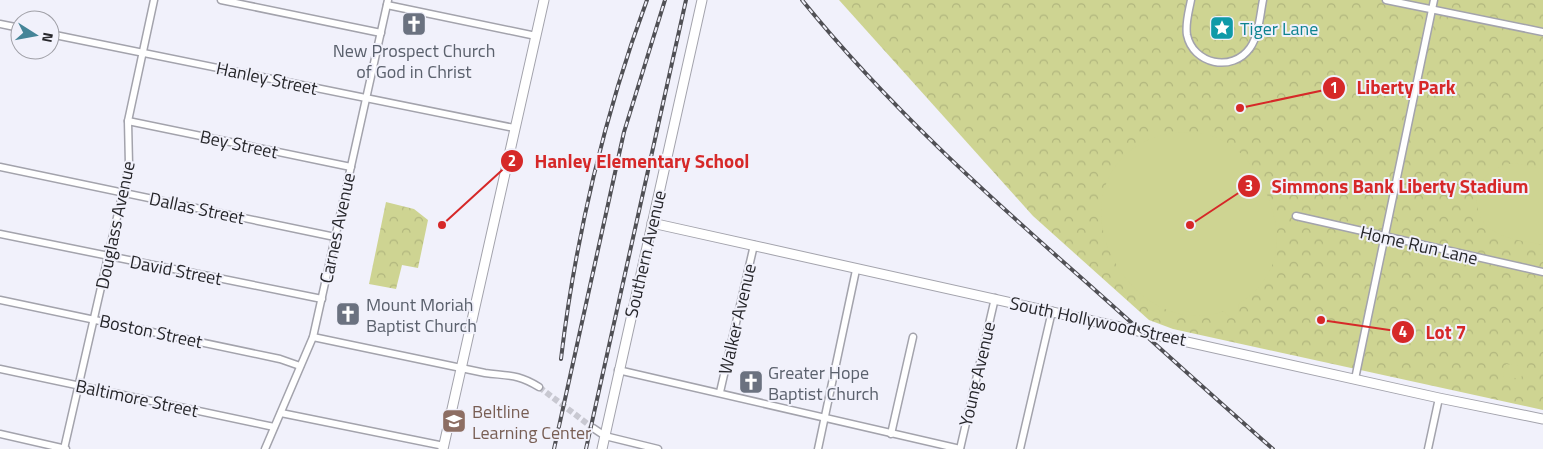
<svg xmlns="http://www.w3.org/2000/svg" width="1543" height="449" viewBox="0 0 1543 449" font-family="'Titillium Web',sans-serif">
	<defs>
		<pattern id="park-crowns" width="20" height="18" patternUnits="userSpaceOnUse" patternTransform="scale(1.25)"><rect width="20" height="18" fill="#ced492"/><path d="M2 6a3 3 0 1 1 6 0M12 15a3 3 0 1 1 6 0" fill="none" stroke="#b1b67e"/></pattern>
	</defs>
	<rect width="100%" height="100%" fill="#f1f1fb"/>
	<g fill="url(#park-crowns)">
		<polygon points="839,0 1543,0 1543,410 1173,329 1149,320 1033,216"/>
		<polygon points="386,202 414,209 428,220 418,268 402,265 396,289 369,284"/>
	</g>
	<g fill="#ced492">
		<path d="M1190,132C1229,135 1251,157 1266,192C1285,236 1281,278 1238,304L1239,315L1230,318L1224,311C1138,343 1056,212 1130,151C1147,137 1167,132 1190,132Z"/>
		<path d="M1513,163L1543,169V245C1526,241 1506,240 1492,230C1474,219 1472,191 1486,176C1493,168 1503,166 1513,163Z"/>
		<polygon points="1506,364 1524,367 1521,379 1503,376"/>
	</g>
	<circle fill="#4c9add" cx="1222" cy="28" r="7"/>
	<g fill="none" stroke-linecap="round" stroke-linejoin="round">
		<polyline stroke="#c8c8d1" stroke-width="6" stroke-dasharray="6 3" stroke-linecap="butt" points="539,387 593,428"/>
		<defs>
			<g id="street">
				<polyline points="221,0 381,33"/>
				<path d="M1191,0C1189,11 1185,23 1187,35C1193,64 1232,73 1250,48C1259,35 1260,15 1263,0"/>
				<polyline points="1386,0 1543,32"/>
				<polyline points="387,5 536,36"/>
				<polyline points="0,24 20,28"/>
				<polyline points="50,34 514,128"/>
				<polyline points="128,121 351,167"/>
				<polyline points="0,167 335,237"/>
				<polyline points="1296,216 1543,272"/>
				<polyline points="0,234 322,299"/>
				<polyline points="0,300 280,359 300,366"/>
				<path d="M313,337L485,373C509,376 518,374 539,387"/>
				<polyline points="0,369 274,427"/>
				<polyline points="618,370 960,449"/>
				<polyline points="1355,379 1434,0"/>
				<polyline points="720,392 754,245"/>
				<polyline points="281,413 444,446"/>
				<polyline points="593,428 605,436 658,449"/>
				<polyline points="0,434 66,449"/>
				<polyline points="891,434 913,337"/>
				<polyline points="64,449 129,165 128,121 154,0"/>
				<polyline points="265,449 313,337 388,0"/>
				<polyline points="818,449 856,270"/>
				<polyline points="960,449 995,298"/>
				<polyline points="1020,449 1052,311"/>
				<polyline points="1428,449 1439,398"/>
			</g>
			<g id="secondary">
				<polyline points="652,223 1439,398 1543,419"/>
				<polyline points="443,449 544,0"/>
				<polyline points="602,449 702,0"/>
			</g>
		</defs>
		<use href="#street" stroke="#a3a3ac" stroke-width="9"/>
		<use href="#secondary" stroke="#a3a3ac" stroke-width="11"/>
		<use href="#street" stroke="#fff" stroke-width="6"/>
		<use href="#secondary" stroke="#fff" stroke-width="9"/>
		<defs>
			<g id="rail">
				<path d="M802,0C887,105 986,194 1086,282C1149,338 1210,394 1273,449"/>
				<path d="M561,359C575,240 605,112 647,0"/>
				<polyline points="554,449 624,132 665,0"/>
				<polyline points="586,449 686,0"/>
			</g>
		</defs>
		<use href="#rail" stroke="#505055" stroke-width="4"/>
		<use href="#rail" stroke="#f1f1fb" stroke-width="2" stroke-dasharray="5.5" stroke-linecap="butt"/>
	</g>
	<defs>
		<symbol id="church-square" viewBox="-11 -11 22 22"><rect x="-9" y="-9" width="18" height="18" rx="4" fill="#6b7280" stroke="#f1f1fb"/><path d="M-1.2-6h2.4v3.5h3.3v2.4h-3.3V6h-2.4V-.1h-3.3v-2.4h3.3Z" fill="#fff"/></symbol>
		<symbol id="sight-square" viewBox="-11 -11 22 22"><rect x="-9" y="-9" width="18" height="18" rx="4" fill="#0f9aa8" stroke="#f1f1fb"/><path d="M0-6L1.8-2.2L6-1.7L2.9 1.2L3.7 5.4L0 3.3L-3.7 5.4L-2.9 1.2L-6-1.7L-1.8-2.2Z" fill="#fff"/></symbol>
		<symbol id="school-square" viewBox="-11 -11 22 22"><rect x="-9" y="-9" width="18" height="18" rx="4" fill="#8d6e63" stroke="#f1f1fb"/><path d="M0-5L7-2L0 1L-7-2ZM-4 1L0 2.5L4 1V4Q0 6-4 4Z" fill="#fff"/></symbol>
	</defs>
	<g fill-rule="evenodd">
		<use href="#church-square" x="400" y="10" width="28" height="28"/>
		<use href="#sight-square" x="1208" y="14" width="28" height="28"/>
		<use href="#church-square" x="334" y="300" width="28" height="28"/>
		<use href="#church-square" x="737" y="368" width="28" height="28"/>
		<use href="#school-square" x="440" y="407" width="28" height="28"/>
	</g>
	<g text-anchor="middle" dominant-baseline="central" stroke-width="4" stroke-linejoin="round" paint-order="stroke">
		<g font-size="18" fill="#0d838f" stroke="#f1f1fb" text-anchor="start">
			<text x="1240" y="28">Tiger Lane</text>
		</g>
		<g font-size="18" fill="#5b616d" stroke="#f1f1fb" text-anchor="start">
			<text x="414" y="50" text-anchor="middle">New Prospect Church<tspan x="414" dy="21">of God in Christ</tspan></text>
			<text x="366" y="304">Mount Moriah<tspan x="366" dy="21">Baptist Church</tspan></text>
			<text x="768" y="372">Greater Hope<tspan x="768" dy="21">Baptist Church</tspan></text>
		</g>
		<g font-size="18" fill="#26262a" stroke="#f1f1fb">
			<text transform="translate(267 78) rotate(12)">Hanley Street</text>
			<text transform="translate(239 144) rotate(12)">Bey Street</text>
			<text transform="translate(197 208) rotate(12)">Dallas Street</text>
			<text transform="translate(115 225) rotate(-78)">Douglass Avenue</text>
			<text transform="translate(337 228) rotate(-78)">Carnes Avenue</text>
			<text transform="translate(1419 245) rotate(13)">Home Run Lane</text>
			<text transform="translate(645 254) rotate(-77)">Southern Avenue</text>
			<text transform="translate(176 270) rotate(11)">David Street</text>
			<text transform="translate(737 319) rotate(-77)">Walker Avenue</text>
			<text transform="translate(1098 321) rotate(12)">South Hollywood Street</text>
			<text transform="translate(151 331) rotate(12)">Boston Street</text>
			<text transform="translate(977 374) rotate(-77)">Young Avenue</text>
			<text transform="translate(137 398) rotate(12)">Baltimore Street</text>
		</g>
		<g font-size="18" fill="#785e54" stroke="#f1f1fb" text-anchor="start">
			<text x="472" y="411">Beltline<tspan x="472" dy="21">Learning Center</tspan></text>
		</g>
	</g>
	<path fill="none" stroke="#d62828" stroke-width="2" d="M1240 108L1334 88M442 225L512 161M1190 225L1249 186M1321 320L1403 332"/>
	<g fill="#d62828" stroke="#f1f1fb" stroke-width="2">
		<circle cx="1240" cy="108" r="5"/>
		<circle cx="442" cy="225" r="5"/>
		<circle cx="1190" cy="225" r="5"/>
		<circle cx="1321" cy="320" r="5"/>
		<circle cx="1334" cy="88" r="12"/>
		<circle cx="512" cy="161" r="12"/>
		<circle cx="1249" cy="186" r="12"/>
		<circle cx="1403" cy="332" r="12"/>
	</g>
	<g font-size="15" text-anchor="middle" font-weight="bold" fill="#fff">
		<text x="1334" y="93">1</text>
		<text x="512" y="166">2</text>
		<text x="1249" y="191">3</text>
		<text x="1403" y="337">4</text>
	</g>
	<g font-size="19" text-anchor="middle" font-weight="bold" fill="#d62828" stroke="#f1f1fb" stroke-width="4" stroke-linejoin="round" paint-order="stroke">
		<text x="1406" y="94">Liberty Park</text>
		<text x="642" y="168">Hanley Elementary School</text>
		<text x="1400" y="193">Simmons Bank Liberty Stadium</text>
		<text x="1446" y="339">Lot 7</text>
	</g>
	<g transform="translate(35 35) rotate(101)"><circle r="24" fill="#f1f1fb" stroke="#a0a0a7"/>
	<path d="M0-4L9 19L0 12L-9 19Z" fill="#458598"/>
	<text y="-8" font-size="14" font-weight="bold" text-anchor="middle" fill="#26262a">N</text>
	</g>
</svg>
